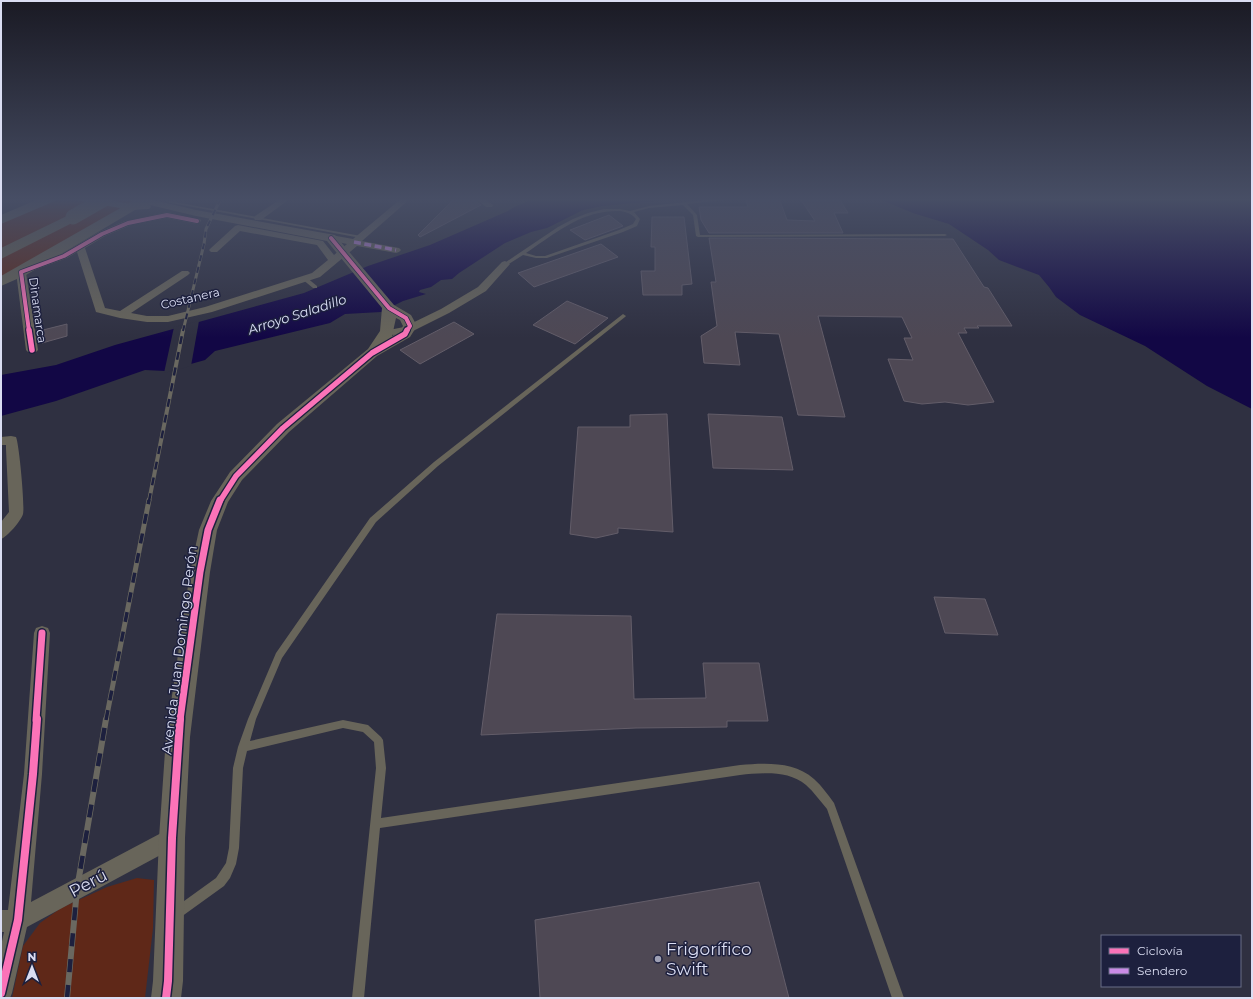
<svg xmlns="http://www.w3.org/2000/svg" width="1253" height="999" viewBox="0 0 1253 999" font-family="Montserrat,sans-serif">
	<rect width="100%" height="100%" fill="#2f3041"/>
	<g fill="#5f2818">
		<polygon points="51,198 146,198 1,282 1,220"/>
		<polygon points="137,878 154,880 153,928 145,998 12,998 23,946 40,923 61,908 107,887"/>
	</g>
	<g fill="#120745">
		<path d="M535,198H690L602,206L583,210L547,228L531,232L505,243L459,273L452,279L441,280L431,287L420,290L419,292L426,294L403,301L381,312L345,314L330,323L215,351L205,360L166,371L145,370L56,401L1,416V375L56,365L115,345L304,293L368,266L430,245L508,211C516,205 526,203 535,198Z"/>
		<polygon points="877,198 1252,198 1252,409 1207,386 1145,346 1080,315 1056,297 1049,287 1039,275 999,260 988,250 949,224 913,213"/>
	</g>
	<polygon fill="#2f3041" points="199,321 191,366 164,373 174,327"/>
	<g fill="#4e4854" stroke="#635d69">
		<polygon points="455,198 471,198 481,205 420,237 418,235"/>
		<polygon points="745,198 779,198 787,220 815,221 801,200 840,200 848,213 834,213 843,233 709,233 701,220 699,207 748,207"/>
		<polygon points="609,215 623,226 585,240 570,230"/>
		<polygon points="652,217 684,217 692,284 682,285 682,295 643,295 641,271 655,271 655,247 651,247"/>
		<polygon points="709,238 953,239 984,287 988,288 1012,326 977,326 979,328 964,328 967,333 958,333 994,402 968,405 945,402 922,404 904,401 888,359 913,360 904,338 912,338 902,317 818,316 845,417 798,415 779,334 735,332 740,365 704,363 701,336 717,326 711,282 716,282"/>
		<polygon points="601,244 618,257 534,287 518,273"/>
		<polygon points="567,301 608,318 575,344 533,325"/>
		<polygon points="454,322 474,334 420,364 400,350"/>
		<polygon points="67,324 67,336 42,343 43,330"/>
		<polygon points="667,414 673,532 618,528 618,533 596,538 570,534 578,427 630,427 630,415"/>
		<polygon points="708,414 782,417 793,470 713,468"/>
		<polygon points="934,597 985,599 998,635 945,633"/>
		<polygon points="497,614 631,616 634,699 706,698 703,663 759,663 768,721 727,721 727,727 636,728 481,735"/>
		<polygon points="759,882 789,998 540,998 535,920"/>
	</g>
	<g fill="none" stroke-linecap="round" stroke-linejoin="round">
		<g fill="#68655a" fill-rule="evenodd">
			<path d="M724,198H736L734,199L687,204L697,215L700,235L945,234L947,235L945,236L698,237L696,236L693,215L683,205L649,208L634,212L640,219L637,226L623,232L547,258H536L523,255L507,265L503,264L558,227L573,219L588,213L604,209H620L630,211L649,206ZM620,211C627,212 632,214 636,219L633,224L619,230L545,256H536L526,253C550,237 575,216 604,212C609,211 615,211 620,211Z"/>
			<polygon points="169,201 361,236 363,237 361,238 171,203 169,203"/>
			<polygon points="302,277 306,277 317,286 317,288 313,288 302,279"/>
			<path d="M623,314L626,316L625,317L438,466L376,522L282,658L256,719L250,741L343,720L368,725L381,737L383,740L386,768L381,818L740,765C765,763 794,761 814,779C822,786 828,795 834,803L904,998H892L827,809C820,801 814,792 806,785C788,770 762,773 740,775L380,828L364,998H352L376,768L374,742L363,732L343,728L247,751L243,768L239,848L236,864L230,878L224,886L181,917L177,918L173,917L172,913L173,909L216,878L226,863L229,848L233,768L238,747L248,719L276,653L370,518L434,462Z"/>
		</g>
		<g fill="#68655a" fill-rule="evenodd">
			<polygon points="282,198 291,198 261,220 255,220 254,218 255,216"/>
			<polygon points="402,198 411,198 362,241 399,248 401,250 399,252 396,253 357,246 320,277 212,312 168,322 147,322 120,318 96,312 77,252 67,258 26,273 38,350 36,352 28,352 26,350 16,272 18,270 61,254 99,232 125,221 167,212 200,219 201,221 197,224 167,218 131,225 105,236 85,248 105,308 120,311 182,271 188,271 190,273 188,275 131,313 147,316 168,316 205,307 312,273 328,260 317,245 240,231 217,252 211,252 209,250 211,248 235,226 238,225 323,241 334,255 347,244 328,240 326,238 328,236 331,235 353,239"/>
			<polygon points="475,198 484,198 493,205 492,207 486,207"/>
			<polygon points="505,261 510,264 486,291 449,313 411,332 393,335 384,332 383,330 388,327 394,329 404,327 441,309 478,287 502,262"/>
			<path d="M11,436L16,437C19,443 25,506 23,514C21,521 7,537 1,539V522L9,512L6,449V445H1V437Z"/>
			<polygon points="42,626 48,628 50,633 42,774 31,902 165,831 172,828 179,831 182,838 179,845 27,927 12,993 10,998 1,998 1,946 4,932 1,932 1,910 8,910 24,774 34,633 36,628"/>
		</g>
		<path fill="#68655a" fill-rule="evenodd" d="M76,198H98L131,204H142L128,200L127,198H145L196,210L335,235L394,305L411,315L417,326L410,337L377,356L289,432L242,480L228,502L217,530L210,572L190,737L185,838L183,981L181,998H151L153,981L159,838L166,737L190,572L199,530L211,501L230,472L277,424L368,349L380,331L382,308L327,241L196,216L150,205L151,207L149,209L131,210L81,201L77,200ZM396,318L400,320L403,326L400,331L392,336Z"/>
		<g fill="#676455" fill-rule="evenodd">
			<polygon points="41,198 57,198 55,201 1,224 1,215"/>
			<polygon points="138,198 152,198 150,201 26,275 1,286 1,276"/>
		</g>
		<polygon fill="#67624e" fill-rule="evenodd" points="73,213 78,214 80,217 78,220 1,259 1,248"/>
		<defs>
			<polyline id="rail-far3" points="183,331 204,244 206,229 221,198"/>
			<polyline id="rail-far2" points="149,501 183,330"/>
			<polyline id="rail-far1" points="106,720 149,500"/>
			<polyline id="rail" points="67,998 77,889 106,719"/>
		</defs>
		<use href="#rail-far3" stroke="#6a6860" stroke-width="3"/>
		<use href="#rail-far2" stroke="#6a6860" stroke-width="4"/>
		<use href="#rail-far1" stroke="#6a6860" stroke-width="5"/>
		<use href="#rail" stroke="#6a6860" stroke-width="6"/>
		<use href="#rail-far3" stroke="#1d203e" stroke-width="2" stroke-dasharray="6" stroke-linecap="butt"/>
		<use href="#rail-far2" stroke="#1d203e" stroke-width="2.5" stroke-dasharray="8" stroke-linecap="butt"/>
		<use href="#rail-far1" stroke="#1d203e" stroke-width="3.5" stroke-dasharray="10" stroke-linecap="butt"/>
		<use href="#rail" stroke="#1d203e" stroke-width="4.5" stroke-dasharray="13" stroke-linecap="butt"/>
		<polyline stroke="#67624e" stroke-width="15" points="73,217 106,198"/>
		<polyline stroke="#ca8be6" stroke-width="3.5" stroke-dasharray="7 3.5" stroke-linecap="butt" points="354,242 396,250"/>
		<defs>
			<g id="cycleway-far3">
				<polyline points="331,238 389,308 406,318 410,326 407,331"/>
				<polyline points="29,331 21,272 64,256 102,234 128,223 167,215 197,221"/>
			</g>
			<g id="cycleway-far2">
				<polyline points="29,330 32,350"/>
				<polyline points="220,501 236,476 283,428 372,353 405,334 407,330"/>
			</g>
			<g id="cycleway-far1">
				<polyline points="36,720 42,633"/>
				<polyline points="180,720 200,572 208,530 220,500"/>
			</g>
			<g id="cycleway">
				<polyline points="1,993 18,920 33,774 37,719"/>
				<polyline points="166,998 168,981 172,838 180,719"/>
			</g>
		</defs>
		<use href="#cycleway-far3" stroke="#1d203e" stroke-width="5.5"/>
		<use href="#cycleway-far2" stroke="#1d203e" stroke-width="8"/>
		<use href="#cycleway-far1" stroke="#1d203e" stroke-width="10"/>
		<use href="#cycleway" stroke="#1d203e" stroke-width="11"/>
		<use href="#cycleway-far3" stroke="#fb73b8" stroke-width="4"/>
		<use href="#cycleway-far2" stroke="#fb73b8" stroke-width="5.5"/>
		<use href="#cycleway-far1" stroke="#fb73b8" stroke-width="7"/>
		<use href="#cycleway" stroke="#fb73b8" stroke-width="8"/>
	</g>
	<linearGradient id="sky" x2="0" y2="1"><stop stop-color="#1a1a24"/><stop offset="0.59" stop-color="#474e65"/><stop offset="1" stop-color="#474e65" stop-opacity="0"/></linearGradient>
	<rect width="1253" height="338" fill="url(#sky)"/>
	<circle fill="#9ea0b4" stroke="#1d203e" stroke-width="1.5" cx="658" cy="959" r="4"/>
	<g text-anchor="middle" dominant-baseline="central" stroke-width="3" stroke-linejoin="round" paint-order="stroke">
		<g font-size="12" fill="#daddf2" stroke="#1d203e">
			<text transform="translate(190 298) rotate(-13)">Costanera</text>
			<text transform="translate(38 310) rotate(82)">Dinamarca</text>
		</g>
		<g font-size="13" font-style="italic" fill="#dce0f9" stroke="#1d203e">
			<text transform="translate(297 314) rotate(-18)">Arroyo Saladillo</text>
		</g>
		<g font-size="14" fill="#daddf2" stroke="#1d203e">
			<text transform="translate(179 650) rotate(-83)">Avenida Juan Domingo Perón</text>
		</g>
		<g font-size="17" fill="#daddf2" stroke="#1d203e">
			<text transform="translate(88 883) rotate(-28)">Perú</text>
		</g>
		<g font-size="17" fill="#daddf2" stroke="#1d203e" text-anchor="start">
			<text x="666" y="949">Frigorífico<tspan x="666" dy="20">Swift</tspan></text>
		</g>
	</g>
	<rect width="1253" height="999" fill="none" stroke="#daddf2" stroke-width="4"/>
	<rect x="1101" y="935" width="140" height="52" fill="#1d203e" stroke="#696c86"/>
	<rect x="1109" y="948" width="20" height="6" fill="#fb73b8" stroke="#696c86"/>
	<text x="1137" y="955" font-size="12" fill="#daddf2">Ciclovía</text>
	<rect x="1109" y="968" width="20" height="6" fill="#ca8be6" stroke="#696c86"/>
	<text x="1137" y="975" font-size="12" fill="#daddf2">Sendero</text>
	<g transform="translate(32 967)" stroke="#1d203e" stroke-width="3" paint-order="stroke">
	<path d="M0-3L7 15L0 10L-7 15Z" fill="#daddf2"/>
	<text y="-6" font-size="11" font-weight="bold" text-anchor="middle" fill="#daddf2">N</text>
	</g>
</svg>
